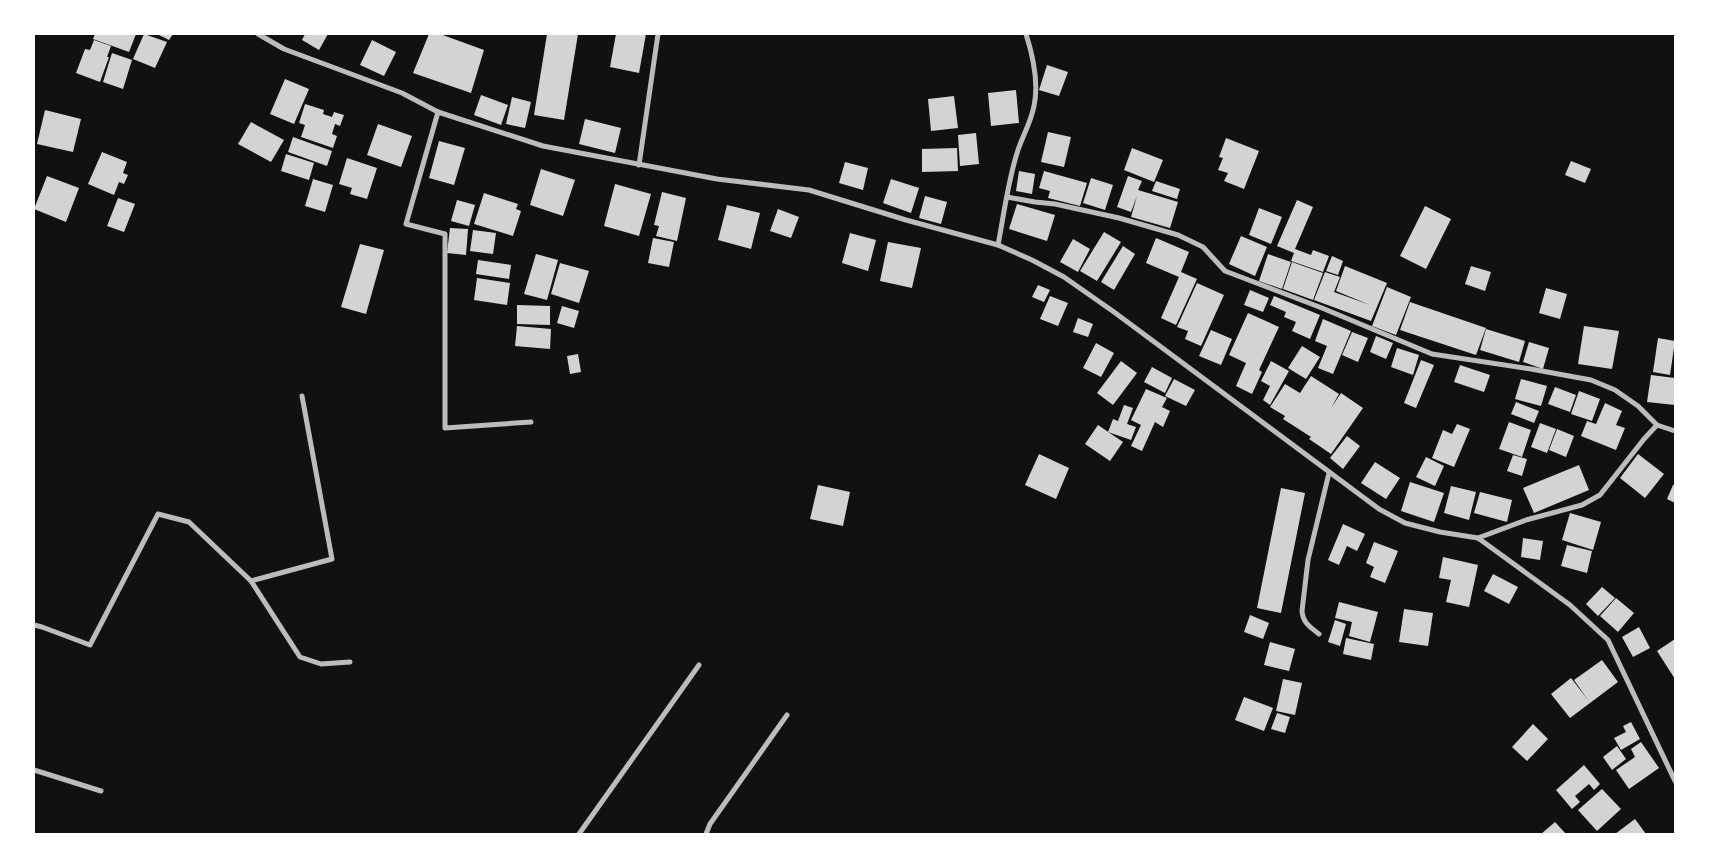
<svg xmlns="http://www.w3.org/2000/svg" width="1709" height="868" viewBox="0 0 1709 868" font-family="'Open Sans',sans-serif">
	<rect width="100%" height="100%" fill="#111"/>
	<g fill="#d3d3d3">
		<polygon points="95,34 136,34 129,52 93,39"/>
		<polygon points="144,34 167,42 155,68 133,59"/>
		<polygon points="157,34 173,34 169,40"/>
		<polygon points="305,34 328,34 319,50 302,40"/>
		<polygon points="429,34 440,34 484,50 471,93 413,73"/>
		<polygon points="547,34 578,34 564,120 534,115"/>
		<polygon points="616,34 646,34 639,73 610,67"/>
		<polygon points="94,40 111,46 107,57 109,57 100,82 76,73 85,49 90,50"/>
		<polygon points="372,40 396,52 384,76 360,65"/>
		<polygon points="112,53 132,60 123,89 103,82"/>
		<polygon points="1047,65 1068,72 1059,96 1039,90"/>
		<polygon points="285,79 309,89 294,124 270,114"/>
		<polygon points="1016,90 1019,123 991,126 988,93"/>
		<polygon points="481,95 508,105 501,125 474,115"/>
		<polygon points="954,96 958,128 931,131 928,99"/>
		<polygon points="512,97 531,102 525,128 506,124"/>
		<polygon points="305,104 324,110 323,114 332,117 334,112 344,115 340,126 335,124 332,134 337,136 333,148 301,137 305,125 299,123"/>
		<polygon points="45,110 81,119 73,152 37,144"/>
		<polygon points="585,119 621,128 615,153 579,144"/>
		<polygon points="251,122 284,140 271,162 238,144"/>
		<polygon points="378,124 412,136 401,167 367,155"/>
		<polygon points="1048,132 1071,137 1064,167 1041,162"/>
		<polygon points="976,133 979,164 960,166 958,135"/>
		<polygon points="293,137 332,151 327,166 288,152"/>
		<polygon points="1226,138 1259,151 1244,189 1224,181 1228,173 1218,170 1223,158 1219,157"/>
		<polygon points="439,141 465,148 454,185 429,178"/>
		<polygon points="957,148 958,171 922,172 922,149"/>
		<polygon points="1132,148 1163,160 1154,182 1124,170"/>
		<polygon points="102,152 127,162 123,173 128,175 124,184 119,182 114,195 88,184"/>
		<polygon points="286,154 314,163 309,180 281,171"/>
		<polygon points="347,158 377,168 367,199 350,194 352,188 339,184"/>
		<polygon points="1571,161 1591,169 1585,183 1565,175"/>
		<polygon points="845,162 868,168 863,190 839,183"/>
		<polygon points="541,169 575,180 563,216 530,205"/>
		<polygon points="1019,171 1035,174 1032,194 1016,191"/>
		<polygon points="1044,171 1087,183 1080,206 1048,198 1050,191 1039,188"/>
		<polygon points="47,176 79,188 66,222 34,209"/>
		<polygon points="1128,176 1142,181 1138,190 1178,202 1170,228 1131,217 1137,196 1131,212 1117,207"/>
		<polygon points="1091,178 1113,185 1105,210 1083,203"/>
		<polygon points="313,179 333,185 325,212 305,206"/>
		<polygon points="891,179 919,188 911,213 883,203"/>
		<polygon points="1156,181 1180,189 1177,199 1152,191"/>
		<polygon points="615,184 651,194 639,236 604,226"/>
		<polygon points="662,192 686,198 677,241 656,236 659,226 654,225"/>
		<polygon points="484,193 518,204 516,209 521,211 513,236 474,224"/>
		<polygon points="925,196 947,202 941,224 919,218"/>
		<polygon points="118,198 135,204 124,232 107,226"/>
		<polygon points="457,200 475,205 469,226 451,221"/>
		<polygon points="1297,200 1313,207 1295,249 1311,255 1313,250 1329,256 1323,272 1291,261 1294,253 1277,246"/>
		<polygon points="1017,204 1055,215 1047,241 1009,229"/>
		<polygon points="727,205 760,213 751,249 718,240"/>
		<polygon points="1425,206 1451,219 1426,269 1400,256"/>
		<polygon points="1259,208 1282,217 1271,244 1249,235"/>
		<polygon points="778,209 799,217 791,238 770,231"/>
		<polygon points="450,228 468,229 466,255 447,253"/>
		<polygon points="473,230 496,233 493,254 470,251"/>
		<polygon points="1104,232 1121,242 1097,281 1080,271"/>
		<polygon points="850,233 876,240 868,271 842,263"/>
		<polygon points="1241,236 1267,247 1255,276 1229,264"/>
		<polygon points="653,238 674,242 669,267 648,263"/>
		<polygon points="1156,238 1189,252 1181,272 1197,279 1176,325 1161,318 1179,277 1146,263"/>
		<polygon points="1073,239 1090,249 1078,272 1060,262"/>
		<polygon points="888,242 921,248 912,288 880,281"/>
		<polygon points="360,244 384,250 366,314 341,307"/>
		<polygon points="1123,246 1135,254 1114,290 1101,282"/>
		<polygon points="536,254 558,260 547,300 524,294"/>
		<polygon points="1268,254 1291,262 1282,289 1259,281"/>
		<polygon points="1332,256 1343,261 1338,275 1326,271"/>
		<polygon points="478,260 511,265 509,279 476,274"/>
		<polygon points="1292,262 1323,273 1313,300 1283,289"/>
		<polygon points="560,263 589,271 579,303 551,294"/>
		<polygon points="1345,266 1387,283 1371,321 1314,300 1325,272 1340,277 1334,292 1370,305 1336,291"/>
		<polygon points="1471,266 1491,272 1485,291 1465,284"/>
		<polygon points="477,278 510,283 507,305 474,300"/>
		<polygon points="1197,283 1224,295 1201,346 1185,339 1188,331 1177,327"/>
		<polygon points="1038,285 1050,290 1044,302 1032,297"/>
		<polygon points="1387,287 1411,297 1396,335 1372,326"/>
		<polygon points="1546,288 1567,294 1560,319 1539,313"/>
		<polygon points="1250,290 1269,298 1263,312 1244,305"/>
		<polygon points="1050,296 1068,303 1058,326 1040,319"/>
		<polygon points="1274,296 1320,315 1310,339 1292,331 1296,322 1284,317 1286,312 1270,305"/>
		<polygon points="1410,302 1486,328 1476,355 1400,330"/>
		<polygon points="517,305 550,306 550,325 517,324"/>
		<polygon points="562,306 579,311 574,328 557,323"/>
		<polygon points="1248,313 1279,327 1259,370 1262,372 1252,394 1236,386 1246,363 1229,355"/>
		<polygon points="1078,318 1093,324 1088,337 1073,332"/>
		<polygon points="1323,319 1351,331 1333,374 1318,368 1327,346 1315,341"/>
		<polygon points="517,326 551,329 550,349 515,346"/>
		<polygon points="1584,326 1619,331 1612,369 1578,364"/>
		<polygon points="1486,329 1525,341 1519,362 1480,350"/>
		<polygon points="1211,330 1232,339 1221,365 1199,356"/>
		<polygon points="1352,332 1368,338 1358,362 1342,355"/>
		<polygon points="1376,336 1393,343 1386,359 1370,352"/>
		<polygon points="1658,338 1675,341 1670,375 1653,372"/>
		<polygon points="1529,342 1549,348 1543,369 1523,362"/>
		<polygon points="1096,343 1114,353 1101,377 1083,368"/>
		<polygon points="1302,346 1320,357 1306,379 1288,368"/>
		<polygon points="1397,348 1419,355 1413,375 1391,367"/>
		<polygon points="578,354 581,372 570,374 567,356"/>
		<polygon points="1421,360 1434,365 1416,408 1404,403"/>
		<polygon points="1121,361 1137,373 1113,405 1097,393"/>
		<polygon points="1271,361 1289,371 1270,405 1263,400 1270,386 1261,381"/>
		<polygon points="1460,365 1490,375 1484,392 1454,382"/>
		<polygon points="1152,367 1172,378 1165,393 1144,382"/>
		<polygon points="1651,375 1675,378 1675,405 1647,402"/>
		<polygon points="1311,376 1339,394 1331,408 1341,393 1363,408 1331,454 1309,439 1311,437 1283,419 1285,416 1270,407 1285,384 1300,393"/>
		<polygon points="1174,379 1195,390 1186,406 1165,396"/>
		<polygon points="1521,379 1547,386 1541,406 1515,399"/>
		<polygon points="1555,387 1576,395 1570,412 1548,404"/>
		<polygon points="1146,389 1167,398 1162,407 1170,411 1163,427 1155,422 1142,451 1131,446 1141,425 1131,420"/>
		<polygon points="1579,391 1600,399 1592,421 1571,414"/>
		<polygon points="1516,402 1539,411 1534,423 1511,414"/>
		<polygon points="1605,403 1622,411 1616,425 1625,428 1616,450 1581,436 1587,421 1596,424"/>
		<polygon points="1124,405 1133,408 1127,424 1136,427 1131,440 1108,432 1113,419 1118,421"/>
		<polygon points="1509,422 1531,430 1522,457 1499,449"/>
		<polygon points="1540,423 1556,429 1547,453 1531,447"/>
		<polygon points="1457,424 1470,429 1454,467 1432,458 1443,430 1452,434"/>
		<polygon points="1098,425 1123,442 1110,461 1085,444"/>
		<polygon points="1557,429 1574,436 1566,457 1549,450"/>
		<polygon points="1347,436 1360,446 1343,469 1330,458"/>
		<polygon points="1039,454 1069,468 1056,499 1025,485"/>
		<polygon points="1638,454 1664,474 1645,498 1620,478"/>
		<polygon points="1513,455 1527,459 1522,476 1507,471"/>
		<polygon points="1426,457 1444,466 1435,486 1416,477"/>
		<polygon points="1375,462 1400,478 1386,499 1361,483"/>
		<polygon points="1579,465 1589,490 1534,513 1523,488"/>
		<polygon points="1410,482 1444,493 1434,522 1401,511"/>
		<polygon points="818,485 850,492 843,526 810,519"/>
		<polygon points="1673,485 1675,485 1675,503 1667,499"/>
		<polygon points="1451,486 1476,492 1469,520 1444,513"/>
		<polygon points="1281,488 1305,493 1281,613 1257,608"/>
		<polygon points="1480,492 1512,500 1507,522 1474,513"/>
		<polygon points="1570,513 1601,522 1593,550 1562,540"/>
		<polygon points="1343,524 1365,534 1357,551 1347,546 1339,565 1328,560"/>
		<polygon points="1523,538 1543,541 1540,560 1521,557"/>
		<polygon points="1374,542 1398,551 1385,583 1370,577 1374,567 1366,563"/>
		<polygon points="1567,545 1592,551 1587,573 1561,566"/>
		<polygon points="1443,557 1478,565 1469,607 1446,602 1451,580 1439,578"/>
		<polygon points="1493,574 1518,587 1509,604 1484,591"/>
		<polygon points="1602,587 1615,598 1598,616 1586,604"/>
		<polygon points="1616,598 1634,613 1618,632 1600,616"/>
		<polygon points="1339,602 1378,612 1370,642 1349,636 1352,622 1335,618"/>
		<polygon points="1404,609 1433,613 1428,646 1399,642"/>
		<polygon points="1250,615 1269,623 1263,639 1244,632"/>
		<polygon points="1335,620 1346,624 1340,646 1328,642"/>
		<polygon points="1639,627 1650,648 1633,657 1622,637"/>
		<polygon points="1346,638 1374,644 1371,660 1343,654"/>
		<polygon points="1675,639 1675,679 1657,651"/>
		<polygon points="1270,642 1295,649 1289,671 1264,665"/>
		<polygon points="1602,660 1618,682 1570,718 1551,694 1571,678 1588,700 1574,680"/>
		<polygon points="1283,679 1302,683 1295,715 1276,711"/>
		<polygon points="1244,697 1273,708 1264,731 1235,720"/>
		<polygon points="1277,713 1290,717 1285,733 1271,729"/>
		<polygon points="1631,722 1640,739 1621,750 1614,738 1626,732 1623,726"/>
		<polygon points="1533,724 1548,739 1527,761 1512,747"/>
		<polygon points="1641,742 1659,768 1629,789 1616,770 1635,757 1631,749"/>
		<polygon points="1617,746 1626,759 1612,770 1603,757"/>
		<polygon points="1584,765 1600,784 1594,790 1589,784 1575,796 1580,802 1572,809 1556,790"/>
		<polygon points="1602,789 1621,809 1597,831 1578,810"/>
		<polygon points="1635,819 1646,834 1615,834"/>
		<polygon points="1555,822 1566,834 1541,834"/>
	</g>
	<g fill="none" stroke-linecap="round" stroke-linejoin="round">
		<g stroke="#bcbcbc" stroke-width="5">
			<polyline points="258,34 284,49 402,93 438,112 543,146 717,179 809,190 906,220 998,245 1032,260 1064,277 1114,312 1379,509 1405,523 1440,532 1478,538 1570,605 1608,640 1675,781"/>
			<polyline points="438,112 406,224 445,234 445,428 531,422"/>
			<polyline points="639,165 658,34"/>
			<polyline points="1007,197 1035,202 1055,204 1119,218 1178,235 1203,247 1225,271 1322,308 1432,354 1531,369 1591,380 1615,390 1638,406 1657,425"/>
			<path d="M998,245C1004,214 1008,180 1018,150C1023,135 1031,122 1034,106C1039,83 1033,56 1026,34"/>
			<polyline points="1478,538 1526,520 1582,505 1600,495 1644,439 1657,425 1675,431"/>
			<polyline points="251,581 332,559 302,396"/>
			<polyline points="34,625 42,627 90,645 158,514 189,522 251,581 300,657 321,664 350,662"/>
			<path d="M1319,634C1310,627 1303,623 1302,611L1308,560L1329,473"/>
			<polyline points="34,770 101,791"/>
			<polyline points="579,834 699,665"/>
			<polyline points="706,834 710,824 787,715"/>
		</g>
	</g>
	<rect width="1709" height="868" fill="none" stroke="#ffffff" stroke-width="70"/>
</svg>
